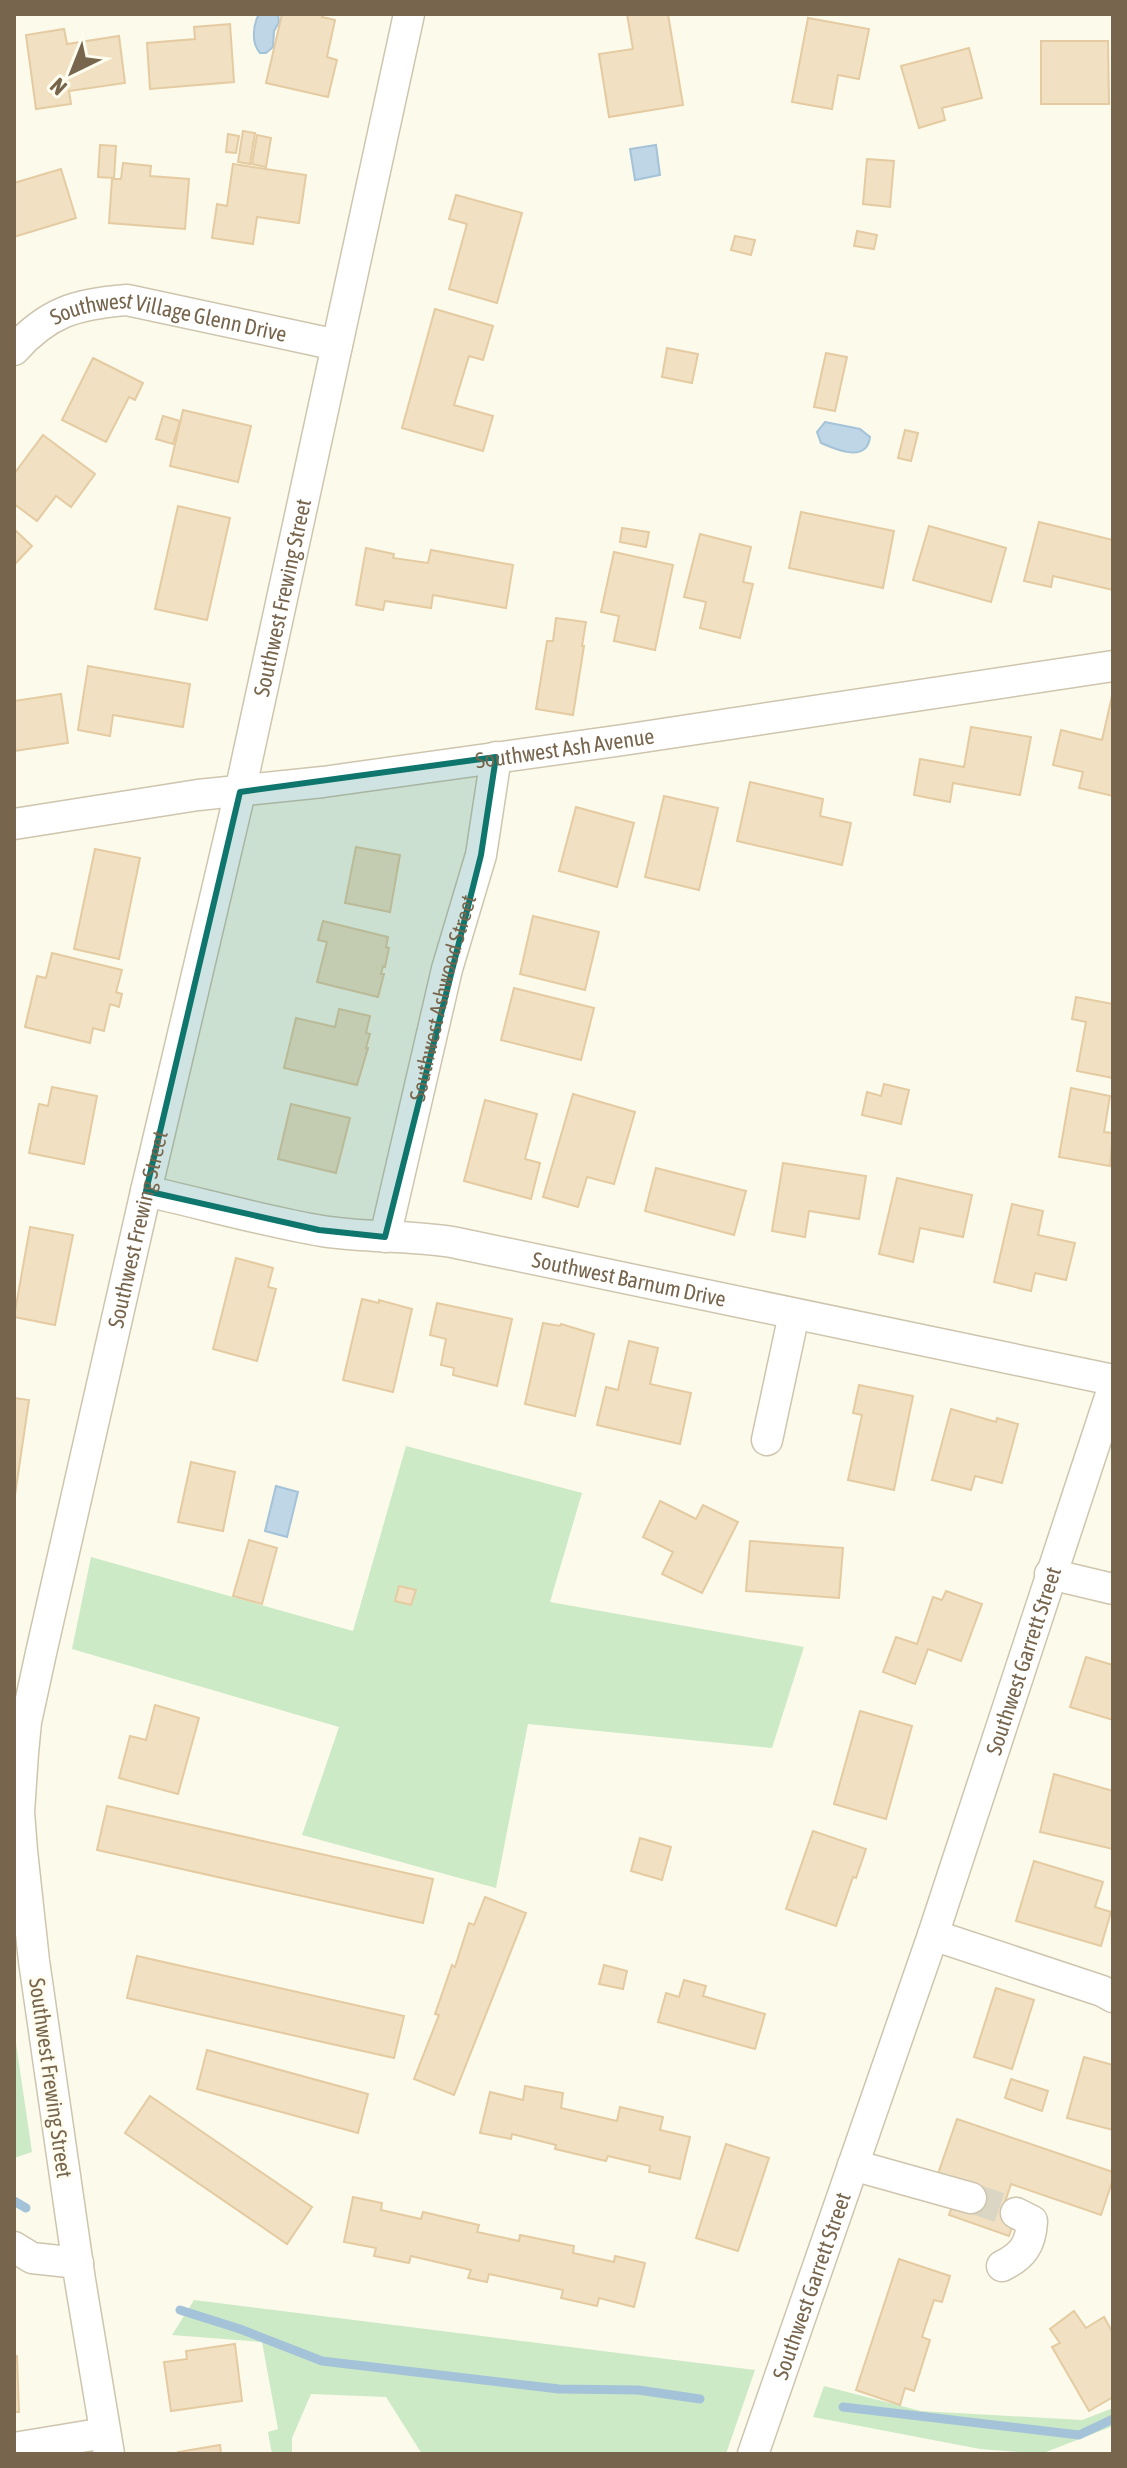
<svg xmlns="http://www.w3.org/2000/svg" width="1127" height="2468" viewBox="0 0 1127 2468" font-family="'Asap Condensed',sans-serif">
	<rect width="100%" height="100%" fill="#fcfaea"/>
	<g fill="#cdeac7">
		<polygon points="406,1446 582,1493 550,1602 804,1647 772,1748 528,1724 496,1888 302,1835 339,1727 72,1649 91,1557 353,1631"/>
		<polygon points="14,2030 32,2152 14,2158"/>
		<polygon points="194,2300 755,2370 726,2454 422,2454 386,2397 311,2394 292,2438 292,2454 272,2454 268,2432 278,2429 262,2342 172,2335"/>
		<polygon points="824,2386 921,2411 1082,2420 1113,2408 1113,2426 1041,2454 980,2449 813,2417"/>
	</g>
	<g fill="#bed6e6" stroke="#a4c3d8" stroke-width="2">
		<path d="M259,14H278L279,22L274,31L273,47L266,53H260C251,43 253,25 259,14Z"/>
		<polygon points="656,145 660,175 635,180 630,149"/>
		<path d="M825,422L860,429L870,437C867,463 837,450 821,443L817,432Z"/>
		<polygon points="276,1486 298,1492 287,1537 265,1531"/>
	</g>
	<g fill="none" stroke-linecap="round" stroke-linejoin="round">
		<g stroke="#a4c3d8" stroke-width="9">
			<polyline points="14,2201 26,2208"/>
			<polyline points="180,2310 240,2329 322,2361 559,2389 638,2390 700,2399"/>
			<polyline points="843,2407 1079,2435 1113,2419"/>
		</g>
	</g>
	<g fill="#f1e0c2" stroke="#e4cba2" stroke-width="2">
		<polygon points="282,14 323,14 322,17 335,20 327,57 337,60 328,97 266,83"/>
		<polygon points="627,14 668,14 683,105 609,117 599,54 633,49"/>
		<polygon points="808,18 869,29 859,79 838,75 832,109 792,102"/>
		<polygon points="230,24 234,82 150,89 147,43 195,39 194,27"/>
		<polygon points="64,29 67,44 119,36 125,83 69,91 71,104 36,109 26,35"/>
		<polygon points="1041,41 1108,41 1109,104 1041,104"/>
		<polygon points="969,48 982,98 942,108 945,120 919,128 901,66"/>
		<polygon points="243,131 255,133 250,164 238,162"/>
		<polygon points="228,134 239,136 236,153 226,152"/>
		<polygon points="257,135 271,138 266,167 252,164"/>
		<polygon points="100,145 116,146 114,178 98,177"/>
		<polygon points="867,159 894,161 890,207 863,204"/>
		<polygon points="123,163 151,166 150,176 189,179 185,229 109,223 112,179 121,179"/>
		<polygon points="233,164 306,175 299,223 257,217 253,244 212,238 217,204 227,206"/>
		<polygon points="61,169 76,218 14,237 14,183"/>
		<polygon points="456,195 522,213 497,303 449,289 467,224 449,219"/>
		<polygon points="857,231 877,235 874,249 854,246"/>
		<polygon points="735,236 755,240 751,255 731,250"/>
		<polygon points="435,309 493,326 483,360 469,356 454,405 493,416 483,451 402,428"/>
		<polygon points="667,348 698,354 692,383 662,377"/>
		<polygon points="826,353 847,357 835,411 814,407"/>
		<polygon points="93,358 143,383 135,400 129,397 106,442 62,420"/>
		<polygon points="183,410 251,426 238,482 170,466"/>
		<polygon points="163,416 180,421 173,444 156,439"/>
		<polygon points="905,430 918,433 911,461 898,458"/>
		<polygon points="43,435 95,474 71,507 56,496 37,521 14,504 14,474"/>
		<polygon points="178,506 230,518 207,620 155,609"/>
		<polygon points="801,512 894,531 883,588 789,568"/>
		<polygon points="1039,522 1113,540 1113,590 1053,576 1051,587 1024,581"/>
		<polygon points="929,526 1006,548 991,602 913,580"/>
		<polygon points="622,528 649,532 646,547 620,542"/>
		<polygon points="14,529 32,546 14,565"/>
		<polygon points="700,534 751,547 743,582 753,584 740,638 700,628 706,602 684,597"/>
		<polygon points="366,548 394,554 393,558 428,563 431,550 513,565 506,608 433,595 431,608 385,601 383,610 356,605"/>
		<polygon points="614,552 673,565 655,650 614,641 619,616 601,612"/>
		<polygon points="556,618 586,622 582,646 584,646 573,715 536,709 547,641 553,641"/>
		<polygon points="88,666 190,684 183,727 113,715 110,736 78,730"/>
		<polygon points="61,694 68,743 14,751 14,701"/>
		<polygon points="1112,696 1113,696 1113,796 1079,788 1083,772 1053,765 1061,730 1102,740"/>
		<polygon points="971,727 1031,737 1020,795 953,783 950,802 914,795 920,759 964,767"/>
		<polygon points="750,782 823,799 820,816 851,823 842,865 737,841"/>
		<polygon points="664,796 718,808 699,890 645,877"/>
		<polygon points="576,807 634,823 617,887 559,871"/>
		<polygon points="356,847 400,855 390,912 345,903"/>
		<polygon points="95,849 140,858 119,959 74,949"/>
		<polygon points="533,916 599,932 585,990 520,974"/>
		<polygon points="323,921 388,937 386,947 389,948 385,967 383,966 381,974 384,974 378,997 317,982 327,942 318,940"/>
		<polygon points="52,953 122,970 116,992 122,994 119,1007 110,1004 104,1031 93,1028 90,1043 25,1027 37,976 46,978"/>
		<polygon points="514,988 594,1008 581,1060 501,1040"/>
		<polygon points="1076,997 1113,1004 1113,1078 1077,1071 1086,1022 1072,1019"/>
		<polygon points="339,1009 370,1016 366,1033 370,1034 366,1048 368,1048 357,1085 284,1068 296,1018 335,1027"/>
		<polygon points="884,1084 909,1090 901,1124 862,1115 867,1092 881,1096"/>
		<polygon points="52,1087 97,1096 84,1164 29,1153 39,1104 48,1106"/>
		<polygon points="1071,1088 1110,1096 1104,1132 1113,1133 1110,1166 1059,1157"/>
		<polygon points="573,1094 635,1112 614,1184 587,1177 578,1207 543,1197"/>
		<polygon points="485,1100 537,1114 525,1159 540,1163 531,1199 464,1181"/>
		<polygon points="291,1104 350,1118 336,1173 278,1159"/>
		<polygon points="783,1163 866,1176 859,1219 809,1211 805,1237 772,1231"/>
		<polygon points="656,1168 746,1191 734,1235 645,1211"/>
		<polygon points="897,1178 972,1195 963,1237 920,1228 913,1262 879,1254"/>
		<polygon points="1012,1204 1043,1211 1038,1235 1075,1243 1066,1280 1035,1273 1031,1291 994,1282"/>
		<polygon points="30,1227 73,1235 55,1325 14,1317"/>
		<polygon points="236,1258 273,1268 268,1287 276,1289 257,1361 213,1349"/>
		<polygon points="362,1299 379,1303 379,1300 412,1309 393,1392 343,1380"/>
		<polygon points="437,1303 512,1319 497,1386 453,1375 454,1368 441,1365 446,1339 430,1335"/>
		<polygon points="543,1323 560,1326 561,1324 594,1334 575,1416 525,1404"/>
		<polygon points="629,1341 658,1348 650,1384 691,1393 680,1444 597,1425 606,1387 618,1390"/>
		<polygon points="859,1385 913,1396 894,1490 848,1480 862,1415 853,1413"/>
		<polygon points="14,1398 29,1400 15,1495 14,1495"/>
		<polygon points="951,1409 996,1422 997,1418 1018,1424 1002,1483 975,1476 971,1490 932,1480"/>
		<polygon points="191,1462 235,1472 223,1531 178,1522"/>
		<polygon points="660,1501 696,1519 703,1505 738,1522 702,1593 662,1574 673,1552 643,1537"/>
		<polygon points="249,1540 277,1548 262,1604 233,1596"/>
		<polygon points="750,1541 843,1548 839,1598 746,1591"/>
		<polygon points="399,1586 416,1590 411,1605 395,1601"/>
		<polygon points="946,1591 982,1604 961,1661 928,1649 915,1684 883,1672 896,1637 917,1644 933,1597 942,1600"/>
		<polygon points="1086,1657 1113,1665 1113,1720 1070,1707"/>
		<polygon points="155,1705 199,1718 178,1794 119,1778 130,1736 146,1740"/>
		<polygon points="860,1711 912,1726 886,1819 834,1804"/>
		<polygon points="1054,1774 1113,1791 1113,1849 1040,1832"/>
		<polygon points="107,1806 433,1879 423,1923 97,1850"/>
		<polygon points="813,1831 866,1849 856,1878 853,1877 836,1926 786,1909"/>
		<polygon points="640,1838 671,1847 662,1880 631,1871"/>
		<polygon points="1034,1861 1103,1882 1095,1907 1111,1912 1101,1946 1016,1921"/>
		<polygon points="485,1897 526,1913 454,2095 414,2079 439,2015 435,2014 452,1965 455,1967 469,1923 474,1925"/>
		<polygon points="137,1956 404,2016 394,2058 127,1998"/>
		<polygon points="604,1965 627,1971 623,1989 599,1984"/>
		<polygon points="684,1980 706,1986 703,1996 765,2014 755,2049 658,2022 666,1993 679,1997"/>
		<polygon points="996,1988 1034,2000 1012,2069 974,2057"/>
		<polygon points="207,2050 368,2094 358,2133 197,2089"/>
		<polygon points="1084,2057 1113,2065 1113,2130 1067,2118"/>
		<polygon points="1011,2079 1048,2091 1042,2111 1005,2098"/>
		<polygon points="525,2086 563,2093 561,2108 617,2121 620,2107 663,2117 660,2130 690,2137 680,2179 649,2172 650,2166 608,2156 606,2161 555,2149 556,2145 512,2134 511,2139 480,2133 490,2092 523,2100"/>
		<polygon points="150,2096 312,2207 287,2244 125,2133"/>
		<polygon points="957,2119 1113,2172 1113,2179 1101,2215 1011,2184 1004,2205 1018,2210 1009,2236 949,2215 954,2201 938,2174"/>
		<polygon points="726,2144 769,2158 738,2251 696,2238"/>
		<polygon points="353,2197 382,2203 381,2210 421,2219 423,2212 479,2225 477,2232 519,2241 520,2235 574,2246 573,2253 614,2262 615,2256 645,2263 634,2307 599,2298 597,2306 561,2298 563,2290 489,2274 487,2282 468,2278 471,2270 411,2256 409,2263 374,2256 376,2248 344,2242"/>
		<polygon points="899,2259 950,2276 942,2302 934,2300 922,2337 930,2340 914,2391 905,2388 900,2405 856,2390"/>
		<polygon points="1074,2311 1086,2328 1104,2317 1113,2333 1113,2397 1089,2411 1052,2347 1060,2343 1050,2329"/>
		<polygon points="235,2344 242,2401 171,2411 164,2362 187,2359 186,2351"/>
		<polygon points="14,2356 17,2356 19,2412 14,2412"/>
		<polygon points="220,2445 221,2454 178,2454 178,2452"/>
	</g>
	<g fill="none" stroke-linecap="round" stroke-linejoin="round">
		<polyline stroke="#dbd5c3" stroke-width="30" stroke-dasharray="30 15" stroke-linecap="butt" points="971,2198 1016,2213"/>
		<defs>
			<g id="minor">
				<path id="s1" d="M14,350C48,312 76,304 127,300L337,345"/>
				<path id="s2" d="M14,824L198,795L323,782L623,740L1113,666"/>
				<path id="s3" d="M146,1191C204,1204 263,1221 322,1231C365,1238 408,1235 452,1242L1113,1380"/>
				<path id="s4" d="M385,1237L447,969L481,855L496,757"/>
				<polyline points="767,1440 794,1314"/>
				<polyline points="1050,1574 1113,1589"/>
				<polyline points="933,1935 1102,1991 1113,1997"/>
				<polyline points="853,2165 971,2198"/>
				<polyline points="14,2247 32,2258 78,2263"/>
				<path d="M1002,2266C1023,2256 1031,2244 1032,2221L1016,2213"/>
				<polyline points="14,2448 105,2433"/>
				<path id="s5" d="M109,2454L80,2280L34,1961L22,1851L19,1812L23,1753L26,1722L41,1653L146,1191L240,792L409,14"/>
				<path id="s6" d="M753,2454L933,1935L1113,1388"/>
			</g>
		</defs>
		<use href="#minor" stroke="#cec5af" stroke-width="33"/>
		<use href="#minor" stroke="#fff" stroke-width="30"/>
	</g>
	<path fill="#0f766e" fill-opacity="0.2" stroke="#0f766e" stroke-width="6" stroke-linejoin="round" d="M496,757L481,855L385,1237L319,1230L146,1191L240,792Z"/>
	<g text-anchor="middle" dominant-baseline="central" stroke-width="6" stroke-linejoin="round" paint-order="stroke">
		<g font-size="22" fill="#77664d" stroke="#fffdf0">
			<text stroke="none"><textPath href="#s1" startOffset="170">Southwest Village Glenn Drive</textPath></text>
			<text stroke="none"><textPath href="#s5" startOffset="1892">Southwest Frewing Street</textPath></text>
			<text stroke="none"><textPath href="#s2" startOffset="556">Southwest Ash Avenue</textPath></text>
			<text stroke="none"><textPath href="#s4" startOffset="246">Southwest Ashwood Street</textPath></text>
			<text stroke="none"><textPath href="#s5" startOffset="1244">Southwest Frewing Street</textPath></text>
			<text stroke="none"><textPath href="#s3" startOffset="492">Southwest Barnum Drive</textPath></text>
			<text stroke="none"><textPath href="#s6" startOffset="838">Southwest Garrett Street</textPath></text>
			<text transform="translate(51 2078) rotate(82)">Southwest Frewing Street</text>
			<text stroke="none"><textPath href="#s6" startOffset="178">Southwest Garrett Street</textPath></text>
		</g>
	</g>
	<rect width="1127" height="2468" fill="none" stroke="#77664d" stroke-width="32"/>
	<g transform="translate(72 72) rotate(223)" stroke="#fffdf0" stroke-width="6" paint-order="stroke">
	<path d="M0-6L14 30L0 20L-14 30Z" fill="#77664d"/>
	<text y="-12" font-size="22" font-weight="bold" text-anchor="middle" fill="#77664d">N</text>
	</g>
</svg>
